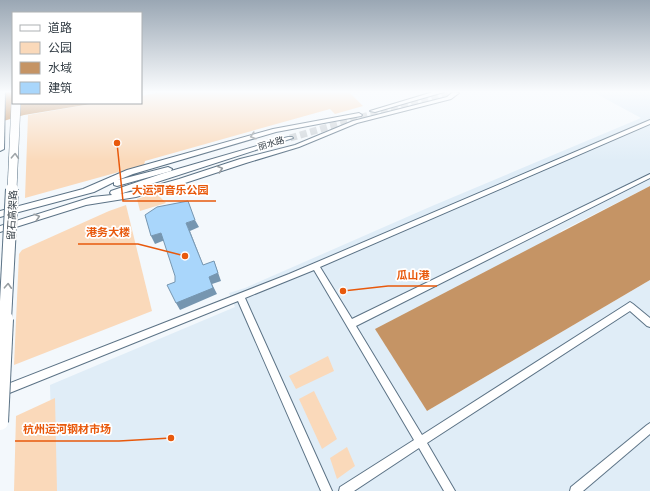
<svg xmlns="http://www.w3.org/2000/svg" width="650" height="491" viewBox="0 0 650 491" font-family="'PT Sans','Noto Sans SC',sans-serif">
	<rect width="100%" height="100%" fill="#f3f8fc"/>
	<polygon fill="#e0edf7" points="593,92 648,92 650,94 650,186 561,231 427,411 650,280 650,491 53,491 50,385 235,307 229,293 245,288 432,206 641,118"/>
	<g fill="#fad9ba">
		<polygon points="161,92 349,92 363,106 335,114 330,109 145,161 144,165 25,198 28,115 97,103 141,103 141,96"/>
		<polygon points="156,193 166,203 140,211 137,199"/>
		<polygon points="126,205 152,311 14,365 19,254 22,250 109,211"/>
		<polygon points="328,356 334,371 296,389 289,376"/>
		<polygon points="314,391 337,439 322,449 299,399"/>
		<polygon points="55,398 57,491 14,491 16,416"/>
		<polygon points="347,447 355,466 337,479 330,458"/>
	</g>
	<g fill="#c59465">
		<polygon points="0,92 13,92 13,103 97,103 24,115 0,122"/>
		<polygon points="650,186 650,280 427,411 375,329"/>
	</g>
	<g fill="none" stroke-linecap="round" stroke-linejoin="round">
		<polyline stroke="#ccd2d7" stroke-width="7" stroke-dasharray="7 3.5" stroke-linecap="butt" points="290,138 448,92"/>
		<defs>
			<g id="street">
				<polygon points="650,120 650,124 320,267 352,319 650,174 650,178 356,326 422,435 627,304 630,302 633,304 650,318 650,327 647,326 630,311 427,443 455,491 444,491 419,448 354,491 339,491 340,487 414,440 314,270 245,298 332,491 321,491 238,301 2,396 0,395 0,387 289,274"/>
				<polygon points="650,423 650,434 583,491 570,491 571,487 647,425"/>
			</g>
			<g id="secondary">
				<polygon points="433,92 444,92 375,112 370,111"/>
				<polygon points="453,92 459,93 451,99 357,123 299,147 246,163 185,183 136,197 86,205 0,232 0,226 92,197 112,195 110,193 111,191 164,173 288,137 292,137 293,138 120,194 136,191 179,179 240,159 295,145 353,121 447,97"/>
				<polygon points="359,113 362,115 361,116 276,132 133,174 118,180 168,167 172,169 171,171 117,186 114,185 114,182 94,192 0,217 0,211 83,189 127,170 273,129"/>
			</g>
			<polygon id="primary" points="0,92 5,92 4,149 0,151"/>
		</defs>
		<use href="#street" stroke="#5c7386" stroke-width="2"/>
		<use href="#secondary" stroke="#5c7386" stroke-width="2"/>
		<use href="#primary" stroke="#5c7386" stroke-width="2"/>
		<use href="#street" fill="#fff" fill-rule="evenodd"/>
		<use href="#secondary" fill="#fff" fill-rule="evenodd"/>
		<use href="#primary" fill="#fff" fill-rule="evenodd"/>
		<defs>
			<polyline id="highway-bridge-far2" points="12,190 16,103"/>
			<polyline id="highway-bridge-far1" points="5,320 12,189"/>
			<polyline id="highway-bridge" points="0,422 5,319"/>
		</defs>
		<use href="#highway-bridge-far2" stroke="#5c7386" stroke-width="10" stroke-linecap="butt"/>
		<use href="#highway-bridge-far1" stroke="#5c7386" stroke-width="14" stroke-linecap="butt"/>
		<use href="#highway-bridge" stroke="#5c7386" stroke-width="18" stroke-linecap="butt"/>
		<use href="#highway-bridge-far2" stroke="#fff" stroke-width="9"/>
		<use href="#highway-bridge-far1" stroke="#fff" stroke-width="12"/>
		<use href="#highway-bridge" stroke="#fff" stroke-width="16"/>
	</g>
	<g fill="#7696b0">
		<polygon points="195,220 199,227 190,231 206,272 186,223"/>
		<polygon points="161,233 165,240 155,244 151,236"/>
		<polygon points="214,261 221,281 212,284 217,294 180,310 176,303 209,277"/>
	</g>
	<polygon fill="#a9d6fb" stroke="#7696b0" points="188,201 195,220 186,223 203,265 214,261 218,273 209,277 213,288 176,303 167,285 175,282 175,276 161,233 151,236 145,215 157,207"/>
	<defs><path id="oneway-chevron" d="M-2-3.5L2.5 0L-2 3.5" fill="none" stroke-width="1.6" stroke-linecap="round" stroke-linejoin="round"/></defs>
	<g stroke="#989ea2">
		<use href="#oneway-chevron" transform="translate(253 136) rotate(163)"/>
		<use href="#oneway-chevron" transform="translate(15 156) rotate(-87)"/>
		<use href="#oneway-chevron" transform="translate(220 169) rotate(-18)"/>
		<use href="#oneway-chevron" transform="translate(37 217) rotate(-17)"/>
		<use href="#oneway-chevron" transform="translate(8 286) rotate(-87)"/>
	</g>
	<linearGradient id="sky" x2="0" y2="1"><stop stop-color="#9aa7b4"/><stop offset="0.57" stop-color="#fafcfe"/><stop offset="1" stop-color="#fafcfe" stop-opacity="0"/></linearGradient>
	<rect width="650" height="161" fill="url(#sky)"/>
	<g text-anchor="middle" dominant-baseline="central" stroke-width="3.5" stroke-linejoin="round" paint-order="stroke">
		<g font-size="9" fill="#323c44" stroke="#fff">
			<text transform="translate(271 143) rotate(-16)">丽水路</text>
		</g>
		<g font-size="10" fill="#323c44" stroke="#fff">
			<text transform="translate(12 215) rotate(-87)">留石高架路</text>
		</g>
	</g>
	<path fill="none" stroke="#e8590c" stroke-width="1.5" d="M117 143L123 201H216M185 256L138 244H78M343 291L388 286H437M171 438L119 441H15"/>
	<g fill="#e8590c" stroke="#fff" stroke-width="1.5">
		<circle cx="117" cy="143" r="4"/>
		<circle cx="185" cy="256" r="4"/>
		<circle cx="343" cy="291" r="4"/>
		<circle cx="171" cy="438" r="4"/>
	</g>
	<g font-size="11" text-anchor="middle" font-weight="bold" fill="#e8590c" stroke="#fff" stroke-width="3.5" stroke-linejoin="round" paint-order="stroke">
		<text x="170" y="194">大运河音乐公园</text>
		<text x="108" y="236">港务大楼</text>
		<text x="413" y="279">瓜山港</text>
		<text x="67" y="433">杭州运河钢材市场</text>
	</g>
	<rect x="12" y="12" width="130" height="92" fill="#ffffff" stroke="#adb1b4"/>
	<rect x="20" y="25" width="20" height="6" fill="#ffffff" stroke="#adb1b4"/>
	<text x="48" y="32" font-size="12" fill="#323c44">道路</text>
	<rect x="20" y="42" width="20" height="12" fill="#fad9ba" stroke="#adb1b4"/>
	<text x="48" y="52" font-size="12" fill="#323c44">公园</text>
	<rect x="20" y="62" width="20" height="12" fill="#c59465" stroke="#adb1b4"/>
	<text x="48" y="72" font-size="12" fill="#323c44">水域</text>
	<rect x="20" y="82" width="20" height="12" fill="#a9d6fb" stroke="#adb1b4"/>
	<text x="48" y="92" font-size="12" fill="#323c44">建筑</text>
</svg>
